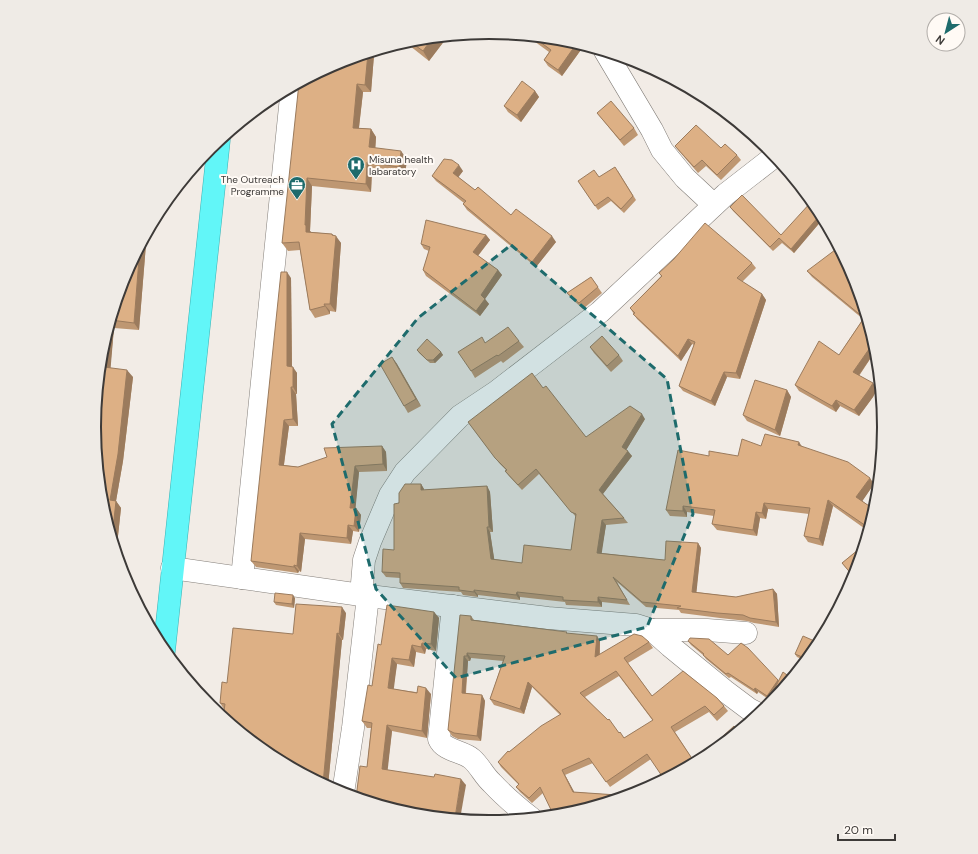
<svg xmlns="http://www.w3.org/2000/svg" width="978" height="854" viewBox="0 0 978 854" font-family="'DM Sans',sans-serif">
	<rect width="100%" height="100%" fill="#f2ece6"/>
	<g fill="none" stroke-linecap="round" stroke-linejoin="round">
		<defs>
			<g id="minor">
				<polyline points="605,51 652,130 662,150 685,178 714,205"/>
				<polyline points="172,568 361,595 548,618 636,625 652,630 670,646 725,691 749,709 759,714"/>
				<polyline points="242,578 292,87"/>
				<polyline points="361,595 364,560 370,542 390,495 405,472 460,416 496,392 600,312 726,194 775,156"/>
				<path d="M453,606L439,739C444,751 463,751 472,759C480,766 484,776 492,783C504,796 517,807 531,818"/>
				<polyline points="652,630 707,630 746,633"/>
				<polyline points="343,793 353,728 368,596"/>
			</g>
			<polyline id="trunk" points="164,651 219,140"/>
		</defs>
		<use href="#minor" stroke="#847f7a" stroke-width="23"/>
		<use href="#trunk" stroke="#3bb2b4" stroke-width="23"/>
		<use href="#minor" stroke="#fff" stroke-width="22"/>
		<use href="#trunk" stroke="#62f6f8" stroke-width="22"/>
	</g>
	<g fill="#be9772" fill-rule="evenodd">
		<polygon points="518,35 527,36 524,40"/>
		<polygon points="448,36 429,61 405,42 412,40"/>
		<polygon points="527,36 566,40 583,47 562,76 548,66 544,60 549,52"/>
		<polygon points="371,52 374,55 371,92 363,92 359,128 371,129 376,137 375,148 407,159 405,175 372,170 371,192 312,186 310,231 311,232 332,234 341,243 336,312 330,311 330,314 315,318 310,310 300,250 288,251 282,243 338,62"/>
		<polygon points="535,91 539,97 521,122 508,112 504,106"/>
		<polygon points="597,113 634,128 638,135 624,146 602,119"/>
		<polygon points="675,146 721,148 737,155 741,160 721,180 706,166 698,173 679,151"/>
		<polygon points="463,171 458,177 475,190 511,215 556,242 536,267 467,210 463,204 464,203 436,181 432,176"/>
		<polygon points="618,171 636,200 624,213 611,201 598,210 578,181 599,177"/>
		<polygon points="730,207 781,235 818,208 828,228 822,220 794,253 782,243 773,251 733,211"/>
		<polygon points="150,227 148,244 146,244 139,330 114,328 110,368 133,377 123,461 116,501 121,508 117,545 114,545 102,504 98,392 97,392 102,350 124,276"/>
		<polygon points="486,235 490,240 478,256 498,270 502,275 485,299 489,304 480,316 426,276 423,270 429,251 424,249 421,244"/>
		<polygon points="752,263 756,268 742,282 762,294 766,300 740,379 727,377 715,406 683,391 679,386 694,345 692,344 681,361 637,319 630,308 661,276 659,273"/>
		<polygon points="807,271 854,276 876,350 859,376 877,389 873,397 859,416 840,406 836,412 799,391 795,385 839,355 863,319 812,277"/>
		<polygon points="591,277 602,293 583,309 572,299 567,293"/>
		<polygon points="291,278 292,367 297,373 297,394 296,394 298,426 289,426 284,465 298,467 382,446 386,452 387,471 359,472 355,508 356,508 361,515 359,532 353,531 351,544 305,539 301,572 299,571 298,573 256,567 251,561"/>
		<polygon points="519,341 524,347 503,363 501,361 475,378 471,371 486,343"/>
		<polygon points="590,347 619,355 623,361 611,372 594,353"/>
		<polygon points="417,350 441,352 443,355 435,363 430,363 419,353"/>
		<polygon points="392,357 397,364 421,406 408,413 404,406"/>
		<polygon points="543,388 586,437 645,419 626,450 632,456 603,494 624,518 628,523 606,525 601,553 665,560 698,543 701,548 696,592 736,597 773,589 777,594 779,627 754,623 747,621 720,618 681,613 679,610 646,607 617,582 630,605 602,602 602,607 566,605 565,602 520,597 520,600 478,595 478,597 463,595 461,592 403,588 400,583 400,578 386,577 382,572 394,550 399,503 421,484 424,489 424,490 487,486 490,492 493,532 490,532 494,559 522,563 571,550 576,517 539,474 522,490 509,476 505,471 506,470 499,463 468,422"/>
		<polygon points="787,390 791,397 780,436 747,421 743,415"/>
		<polygon points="761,446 802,447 874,484 862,501 875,510 868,531 833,506 823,546 808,542 804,536 809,514 768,509 766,519 760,518 757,536 717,530 712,524 714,516 687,512 687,517 670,516 666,510 709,456 738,456"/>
		<polygon points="864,545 854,578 842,563"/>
		<polygon points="295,598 294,608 276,605 274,602"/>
		<polygon points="434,612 439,618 436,651 426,649 425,654 416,652 414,667 397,664 393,689 431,694 427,738 392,731 387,770 466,785 412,814 367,767 371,728 367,728 362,721 372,686 381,645"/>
		<polygon points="346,613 343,640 342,640 328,786 269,755 224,709 220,703 227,683 293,634"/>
		<path d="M471,616L474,620L568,634L600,641V655L649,642L653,648L628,663L652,696L724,706L728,711L717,721L709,712L675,732L695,763L664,779L651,759L610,787L593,763L565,775L574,792L617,795L619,798L566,814L543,793L532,803L520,792L516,787L519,785L501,767L498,762L509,752L560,715L532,687L524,714L494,705L490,699L503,661L471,658L470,661H468L466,693L482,695L485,701L481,741L458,739L452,736L448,730ZM619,676L653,721L624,738L585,697Z"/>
		<polygon points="688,641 728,655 778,680 779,681 791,678 780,692 778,688 770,700 758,692 757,694 731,677 729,678 706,659 703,655 691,645"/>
		<polygon points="817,647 806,661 797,657 795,654"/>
	</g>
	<g fill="#9b7b5d">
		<polygon points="521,35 527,36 524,40"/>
		<polygon points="448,36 429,61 423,51 433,37"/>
		<polygon points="577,43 581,44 583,47 562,76 558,70"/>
		<polygon points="371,52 374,55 371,92 365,85 368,53"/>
		<polygon points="357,84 363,92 358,135 353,128"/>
		<polygon points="535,91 539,97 521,122 517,115"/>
		<polygon points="371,129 376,137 375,155 369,147"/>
		<polygon points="401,151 407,159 405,175 399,167"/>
		<polygon points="367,162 372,170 371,192 366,184"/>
		<polygon points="459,165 463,171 457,179 453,173"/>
		<polygon points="307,178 312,186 310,231 312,233 306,232 305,225"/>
		<polygon points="819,216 822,220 794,253 791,249"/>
		<polygon points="150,227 148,244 144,239"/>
		<polygon points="332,234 335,238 336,236 341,243 336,312 330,304"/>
		<polygon points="486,235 490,240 476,258 473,252"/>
		<polygon points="552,236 556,242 536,267 532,262"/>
		<polygon points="143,240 146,244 139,330 134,323 140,246"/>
		<polygon points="498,270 502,275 485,299 489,304 480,316 476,311 481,295"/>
		<polygon points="287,272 291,278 292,373 287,366"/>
		<polygon points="762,294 766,300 740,379 736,373"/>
		<polygon points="324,304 330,311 330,314 325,306"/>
		<polygon points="110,322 114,328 110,375 104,367 108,330"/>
		<polygon points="688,339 692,344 681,361 678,356"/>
		<polygon points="874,342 876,350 857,378 853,372"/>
		<polygon points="441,352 443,355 435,363 433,360"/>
		<polygon points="392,357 397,364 421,406 416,399"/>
		<polygon points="293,367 297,373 297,394 293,387"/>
		<polygon points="127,370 133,377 123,461 116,501 121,508 117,545 112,538 110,500"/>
		<polygon points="724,372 727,377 715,406 711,401"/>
		<polygon points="873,383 877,389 873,397 859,416 854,410"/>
		<polygon points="291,387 296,394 298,426 293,419"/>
		<polygon points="787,390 791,397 780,436 775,430"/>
		<polygon points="836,400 840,406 836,412 832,406"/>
		<polygon points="642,414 645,419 625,452 622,447"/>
		<polygon points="284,420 289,426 283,471 279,465"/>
		<polygon points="799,442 803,448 798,445"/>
		<polygon points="382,446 386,452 387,471 383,464"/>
		<polygon points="628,451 632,456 602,495 599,490"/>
		<polygon points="355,466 359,472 355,514 350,508"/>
		<polygon points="870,478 874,484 861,503 856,497"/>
		<polygon points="421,484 424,489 424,495 421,490"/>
		<polygon points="487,486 490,492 493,532 489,527"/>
		<polygon points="828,500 833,506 823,546 819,539"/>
		<polygon points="764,503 768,509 766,519 762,513"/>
		<polygon points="683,506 687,512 687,517 683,511"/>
		<polygon points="356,508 361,515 359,532 354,526"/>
		<polygon points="756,512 760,518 757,536 753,530"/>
		<polygon points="602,520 606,525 601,558 597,553"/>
		<polygon points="348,525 353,531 351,544 347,538"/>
		<polygon points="487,527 490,532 495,564 491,559"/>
		<polygon points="300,533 305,539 301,572 297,566"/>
		<polygon points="698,543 701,548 696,597 692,592"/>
		<polygon points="294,565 299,571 298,573 294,567"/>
		<polygon points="773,589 777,594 779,627 776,622"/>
		<polygon points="474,590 478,595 478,597 474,592"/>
		<polygon points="517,592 520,597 520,600 516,595"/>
		<polygon points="293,595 295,598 294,608 292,604"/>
		<polygon points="598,597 602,602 602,607 598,602"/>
		<polygon points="342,607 346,613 343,640 339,634"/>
		<polygon points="434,612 439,618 436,651 431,644"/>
		<polygon points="337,633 342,640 328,786 323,784"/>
		<polygon points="597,636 600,641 599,662 595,657"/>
		<polygon points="422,643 426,649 425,654 421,647"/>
		<polygon points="412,645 416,652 414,667 409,660"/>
		<polygon points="467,653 471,658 470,661 467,656"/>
		<polygon points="464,656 468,661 465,698 462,693"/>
		<polygon points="392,658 397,664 393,695 388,688"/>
		<polygon points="778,680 781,684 776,686 778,688 770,700 767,696"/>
		<polygon points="528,682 532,687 524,714 520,709"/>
		<polygon points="426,688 431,694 427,738 422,731"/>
		<polygon points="755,688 758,692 757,694 754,690"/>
		<polygon points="482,695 485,701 481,741 477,736"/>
		<polygon points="387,725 392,731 387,776 382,769"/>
		<polygon points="562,770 565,775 577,797 573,792"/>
		<polygon points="461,779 466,785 460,819 455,818"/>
	</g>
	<g fill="#ddb085" stroke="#9b7b5d" fill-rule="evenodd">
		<polygon points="532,36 566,40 577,43 558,70 544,60 551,50"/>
		<polygon points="433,37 423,51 409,41 412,40"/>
		<polygon points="368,53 365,85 357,84 353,128 371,129 369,147 401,151 399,167 367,162 366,184 307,178 305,225 306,225 306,232 332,234 332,235 336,236 330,304 324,304 325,306 310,310 299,242 282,243 299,83 338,62"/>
		<polygon points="522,81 535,91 517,115 504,106"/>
		<polygon points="611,101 634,128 620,140 597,113"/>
		<polygon points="696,125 721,148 725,144 737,155 717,175 702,160 694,167 675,146"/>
		<polygon points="444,159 452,160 459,165 453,173 475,190 478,187 511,215 516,209 552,236 532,262 463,204 466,201 432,176"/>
		<polygon points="615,167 633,196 621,209 608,197 595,206 578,181 594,170 599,177"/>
		<polygon points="742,195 781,235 812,201 818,208 828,226 819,216 791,249 779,238 770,247 730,207"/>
		<polygon points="426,220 486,235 473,252 498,270 481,295 485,299 476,311 423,270 430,247 421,244"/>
		<polygon points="705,223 752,263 737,278 762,294 736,373 724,372 711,401 679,386 695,342 688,339 678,356 633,314 635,313 630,308 662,276 659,273 674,259"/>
		<polygon points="140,246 134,323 111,320 124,276"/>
		<polygon points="839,247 854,276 874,342 853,372 873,383 868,391 854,410 836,400 832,406 795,385 819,341 839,355 864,318 807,271"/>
		<polygon points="281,272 287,272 287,366 293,367 293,387 291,387 293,419 284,420 279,465 298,467 327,457 324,448 382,446 383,464 355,466 350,508 356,508 354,526 348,525 347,538 300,533 297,566 294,565 294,567 251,561"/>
		<polygon points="591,277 598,287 579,303 567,293"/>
		<polygon points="508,327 519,341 498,356 497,355 471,371 458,352 482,337 485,343"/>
		<polygon points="108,330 104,367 127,370 118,454 110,500 116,501 112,538 102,504 94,429 97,406 99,385 98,385 102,350"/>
		<polygon points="602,336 619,355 607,366 590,347"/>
		<polygon points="427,339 441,352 433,360 427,360 417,350"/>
		<polygon points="392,357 416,399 404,406 380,364"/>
		<polygon points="532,373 543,388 546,386 586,437 630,406 642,414 622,447 628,451 599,490 624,518 602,520 597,553 664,560 665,560 666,541 698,543 692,592 736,597 773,589 776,622 750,618 743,615 717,613 677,608 681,606 642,602 613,577 627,600 598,597 598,602 563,600 563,597 517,592 516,595 474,590 474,592 459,590 459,587 400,583 400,573 382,572 383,549 394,550 394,504 399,503 399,493 405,484 421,484 421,490 487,486 489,527 487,527 491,559 522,563 524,545 571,550 576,514 571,512 536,469 518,485 505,471 507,470 495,458 468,422"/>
		<polygon points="755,380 787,390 775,430 743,415"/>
		<polygon points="765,434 799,442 798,445 848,462 870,478 856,497 875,510 869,528 828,500 819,539 804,536 810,508 764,503 762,513 756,512 753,530 712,524 715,510 683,506 683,511 666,510 678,450 709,456 709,451 738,456 742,439 761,446"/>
		<polygon points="868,531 866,538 864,534"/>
		<polygon points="864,545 854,577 842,563"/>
		<polygon points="275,593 293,595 292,604 274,602"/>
		<polygon points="296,604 342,607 339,634 337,633 323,784 269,755 223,717 225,704 220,703 222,682 227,683 233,628 293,634"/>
		<polygon points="387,605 434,612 431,644 422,643 421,647 412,645 409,660 392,658 388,688 417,693 418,686 426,688 422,731 387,725 382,769 434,777 435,774 461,779 455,818 468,820 412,814 356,798 360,766 367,767 372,723 362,721 368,685 372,686 378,644 381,645"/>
		<path d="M460,615L471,616V620L567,632L566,633L597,636L595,657L634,634L642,636L649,642L624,658L652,696L683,671L717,698L724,706L714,715L705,706L671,727L695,763L666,778V777L664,779L647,754L606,782L589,758L562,770L573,792L617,795V799L566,814L554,816L540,787L529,798L516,787L519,784L498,762L508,751L509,752L541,726L561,714L528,682L520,709L490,699L505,656L467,653V656H464L462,693L482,695L477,736L454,733L448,730ZM616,671L653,720L624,738L620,732L619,733L609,719L608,720L580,693Z"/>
		<polygon points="803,636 819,643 817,647 807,659 795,654"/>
		<polygon points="690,638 709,639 728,655 741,643 748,648 778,680 767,696 755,688 754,690 728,673 726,674 703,655 704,654 688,641"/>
		<polygon points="783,672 791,678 782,690 776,686"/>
		<polygon points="734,726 738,731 725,742 721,738"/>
	</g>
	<path fill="#1e6b6c" fill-opacity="0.2" stroke="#1e6b6c" stroke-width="3" stroke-dasharray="8 5" stroke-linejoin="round" d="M511,245L667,379L693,514L647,627L456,678L376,589L332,424L418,318Z"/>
	<defs>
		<symbol id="hospital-pin" viewBox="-11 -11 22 30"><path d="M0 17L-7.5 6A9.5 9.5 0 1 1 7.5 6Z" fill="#1e6b6c" stroke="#fffaf5"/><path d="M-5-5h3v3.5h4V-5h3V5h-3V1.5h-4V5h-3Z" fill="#fff"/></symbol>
		<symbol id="office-pin" viewBox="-11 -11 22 30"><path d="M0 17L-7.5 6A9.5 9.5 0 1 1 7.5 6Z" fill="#1e6b6c" stroke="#fffaf5"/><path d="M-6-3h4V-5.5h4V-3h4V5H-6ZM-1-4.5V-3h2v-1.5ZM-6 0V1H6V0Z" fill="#fff"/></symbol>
	</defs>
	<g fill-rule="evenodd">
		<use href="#hospital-pin" x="346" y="155" width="20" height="27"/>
		<use href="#office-pin" x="287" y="175" width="20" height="27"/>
	</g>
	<g text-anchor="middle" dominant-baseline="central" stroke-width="4" stroke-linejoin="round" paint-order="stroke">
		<g font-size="10" fill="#3d3a38" stroke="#fffaf5" text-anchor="start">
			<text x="369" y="159">Misuna health<tspan x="369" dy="12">labaratory</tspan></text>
			<text x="284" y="179" text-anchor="end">The Outreach<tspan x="284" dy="12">Programme</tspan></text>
		</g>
	</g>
	<path d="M0 0H978V854H0ZM101 427a388 388 0 1 1 776 0a388 388 0 1 1-776 0Z" fill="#efebe6" fill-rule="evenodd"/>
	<path fill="none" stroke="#3d3a38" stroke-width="2" d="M101 427a388 388 0 1 1 776 0a388 388 0 1 1-776 0Z"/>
	<g transform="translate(946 32) rotate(216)"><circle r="19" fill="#fffaf5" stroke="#b1ada9"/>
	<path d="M0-3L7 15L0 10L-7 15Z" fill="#1e6b6c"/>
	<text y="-6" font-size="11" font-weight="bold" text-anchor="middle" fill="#3d3a38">N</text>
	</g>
	<path d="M838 834v6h57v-6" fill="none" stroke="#3d3a38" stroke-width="2"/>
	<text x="844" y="834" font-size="12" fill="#3d3a38" stroke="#fffaf5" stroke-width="3" paint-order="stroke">20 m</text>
</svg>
